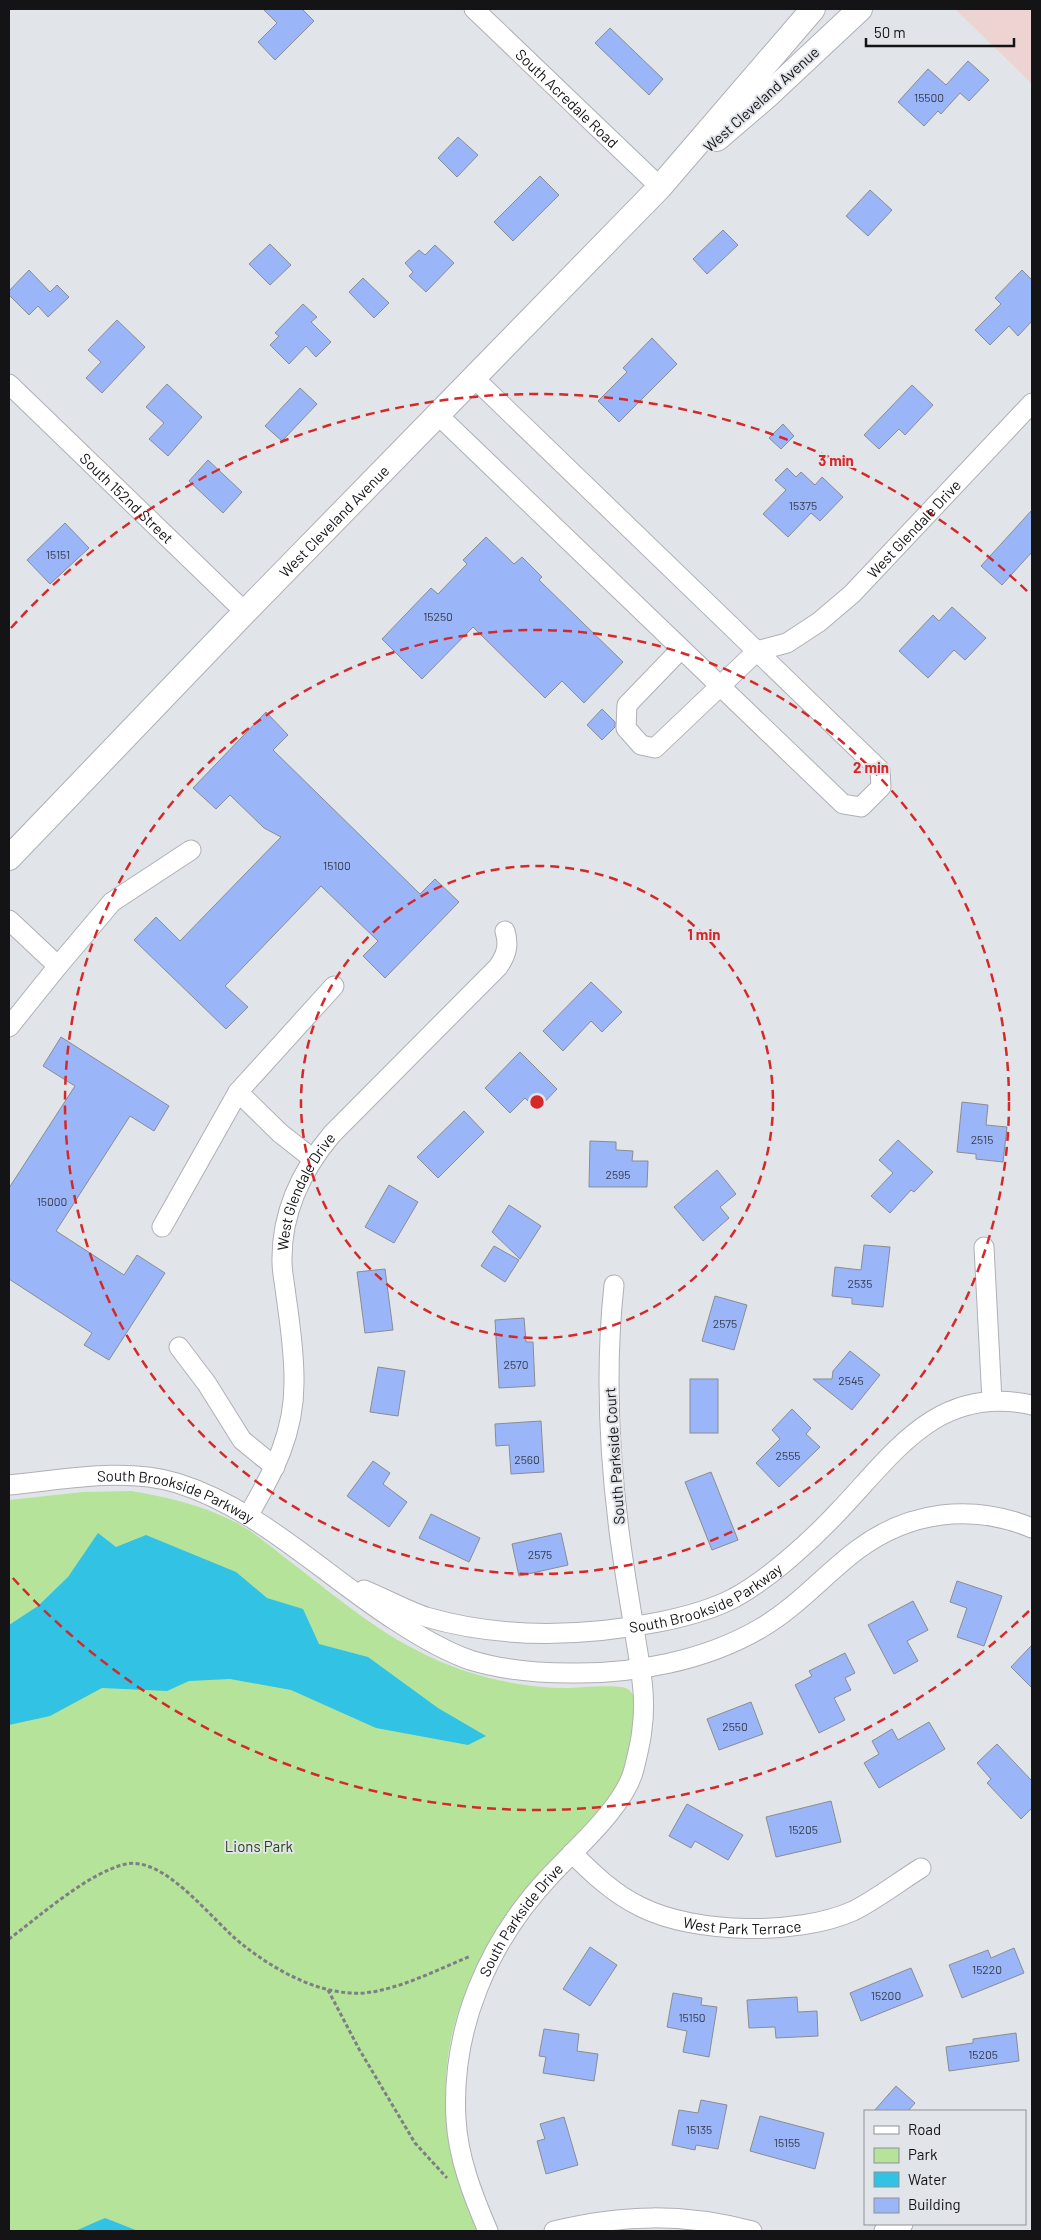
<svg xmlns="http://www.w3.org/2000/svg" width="1041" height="2240" viewBox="0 0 1041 2240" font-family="Barlow,sans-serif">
	<rect width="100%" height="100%" fill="#e1e4e9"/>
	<polygon fill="#edd3d2" points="955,9 1032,9 1032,84"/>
	<path fill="#b5e39a" d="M131,1491C165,1497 199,1504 231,1520C252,1530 270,1546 288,1560C326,1589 374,1629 416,1650C461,1674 516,1688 567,1688C580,1688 622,1683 629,1690C638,1697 635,1713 634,1723C631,1746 626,1770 615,1790C594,1832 540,1866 511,1907C489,1938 472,1975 459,2010C433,2085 448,2160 477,2231H9V1500L83,1492Z"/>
	<g fill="#31c2e4">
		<polygon points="98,1533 116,1547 146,1535 236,1572 267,1598 303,1609 319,1644 368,1657 438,1708 486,1736 468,1745 376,1728 291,1690 230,1679 189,1681 167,1691 102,1688 50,1716 9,1725 9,1625 38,1606 68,1577"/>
		<polygon points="105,2218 138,2231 75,2231"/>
	</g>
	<g fill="#9bb6f8" stroke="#8a8c91">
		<polygon points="263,9 302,9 314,21 275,60 258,42 277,23"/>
		<polygon points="610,28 663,79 649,95 595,43"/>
		<polygon points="968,61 989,80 969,101 960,93 941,114 938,111 924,126 898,102 928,69 946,85"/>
		<polygon points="458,137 478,155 457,177 438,158"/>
		<polygon points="540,176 559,195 513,241 494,222"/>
		<polygon points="870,190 892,210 868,236 846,216"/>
		<polygon points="723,230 738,245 707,274 693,259"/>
		<polygon points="270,244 291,265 270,285 249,264"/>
		<polygon points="435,245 454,263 426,292 409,276 413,272 405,263 419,250 425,255"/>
		<polygon points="29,270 50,292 57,285 69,297 48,317 38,306 29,315 9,295 9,291"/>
		<polygon points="1022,270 1032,280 1032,321 1018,336 1009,326 990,345 975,330 1001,304 995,298"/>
		<polygon points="363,278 389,303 374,318 349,292"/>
		<polygon points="303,304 317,317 311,322 331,342 316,357 306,346 289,364 270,345 279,336 275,333"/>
		<polygon points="117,320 145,347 102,393 86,378 101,362 88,350"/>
		<polygon points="652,338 677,364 619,422 598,401 627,372 623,368"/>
		<polygon points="167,384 202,417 168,456 149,439 164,423 146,407"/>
		<polygon points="912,385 933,405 905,435 899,429 879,449 864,435"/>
		<polygon points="300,388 317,404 282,441 265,426"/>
		<polygon points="783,424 794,436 781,449 769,438"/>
		<polygon points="208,460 242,492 223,513 189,481"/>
		<polygon points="787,468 796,477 801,472 815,485 822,477 843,497 820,521 811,513 788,537 763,514 786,490 775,480"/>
		<polygon points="1032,510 1032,552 1002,585 981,566"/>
		<polygon points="65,523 89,548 50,584 27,560"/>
		<polygon points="486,537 514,564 522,557 542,577 539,580 623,662 584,703 562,681 545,698 473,627 422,679 382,639 431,588 438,594 467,564 463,560"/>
		<polygon points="952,607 986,638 965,660 954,650 928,678 899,651 933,615 939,621"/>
		<polygon points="602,709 615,722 615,727 602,740 587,725"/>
		<polygon points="266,712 288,735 273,750 420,894 435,879 459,902 385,978 363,956 378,941 321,886 225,986 248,1007 226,1029 134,940 156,917 180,941 281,837 264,828 230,795 216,809 193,788"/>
		<polygon points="591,982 622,1012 602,1032 591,1021 563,1051 543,1031"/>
		<polygon points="61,1037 169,1106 154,1131 130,1116 56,1231 124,1275 137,1255 165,1273 109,1360 84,1345 92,1333 9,1279 9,1188 75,1086 43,1066"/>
		<polygon points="520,1052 557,1089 537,1110 525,1098 510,1113 485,1088"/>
		<polygon points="962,1102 988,1105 986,1125 1007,1127 1003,1162 976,1159 976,1154 957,1152"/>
		<polygon points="464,1111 484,1132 438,1178 417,1157"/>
		<polygon points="898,1140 933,1172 914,1192 911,1190 890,1213 871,1196 893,1173 879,1160"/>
		<polygon points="590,1141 616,1142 616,1150 633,1151 632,1161 648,1161 647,1187 589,1187"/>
		<polygon points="717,1170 736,1194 720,1207 729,1218 703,1241 674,1207"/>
		<polygon points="389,1185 418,1202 394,1243 365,1227"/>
		<polygon points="509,1205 541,1226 520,1259 492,1232"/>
		<polygon points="864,1245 890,1247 883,1307 852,1304 852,1298 832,1296 835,1267 861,1270"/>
		<polygon points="494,1246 519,1260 505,1282 481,1266"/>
		<polygon points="385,1269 393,1330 365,1333 357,1272"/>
		<polygon points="715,1296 747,1305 734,1350 702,1341"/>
		<polygon points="524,1318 526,1342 533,1342 535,1386 499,1388 495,1320"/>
		<polygon points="850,1351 880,1375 852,1410 813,1379 832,1379 833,1371"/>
		<polygon points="378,1367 405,1371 398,1416 370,1412"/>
		<rect x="690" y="1379" width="28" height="54"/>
		<polygon points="792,1409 811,1428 806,1434 820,1447 779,1487 756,1463 780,1439 772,1430"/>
		<polygon points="541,1421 544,1472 511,1474 509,1445 496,1446 495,1424"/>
		<polygon points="373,1461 390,1473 383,1484 407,1502 389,1527 347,1496"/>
		<polygon points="711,1472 738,1540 712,1550 685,1482"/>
		<polygon points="431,1514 480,1538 469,1562 419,1538"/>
		<polygon points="561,1533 568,1565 519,1576 512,1544"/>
		<polygon points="957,1581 1002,1596 984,1646 957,1637 967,1608 950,1602"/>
		<polygon points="913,1601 928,1630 907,1641 918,1661 894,1674 868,1625"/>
		<polygon points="1032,1645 1032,1688 1011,1667"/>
		<polygon points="845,1653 855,1673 845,1678 851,1690 834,1698 845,1720 819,1733 795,1685 812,1676 809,1671"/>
		<polygon points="751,1702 763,1734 719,1750 707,1719"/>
		<polygon points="929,1722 945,1749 879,1788 864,1763 879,1754 872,1741 892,1729 898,1740"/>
		<polygon points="997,1744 1032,1781 1032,1808 1021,1819 987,1783 991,1779 977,1763"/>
		<polygon points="831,1801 841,1842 776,1857 766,1817"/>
		<polygon points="687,1804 743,1835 728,1860 695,1841 691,1848 669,1836"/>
		<polygon points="590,1947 617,1965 590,2006 563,1989"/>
		<polygon points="1014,1948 1024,1973 962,1998 949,1965 988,1950 991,1958"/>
		<polygon points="911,1968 923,1996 861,2021 850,1993"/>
		<polygon points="673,1993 702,1998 701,2005 717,2007 709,2057 683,2052 687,2031 667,2027"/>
		<polygon points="797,1997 798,2012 817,2011 818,2036 776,2038 775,2027 749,2028 747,2000"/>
		<polygon points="544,2029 579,2034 577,2051 598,2054 594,2081 543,2073 546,2057 539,2056"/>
		<polygon points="1016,2033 1019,2061 949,2071 946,2047 973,2043 973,2039"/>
		<polygon points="896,2086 915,2103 908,2111 874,2111"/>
		<polygon points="701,2100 727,2105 718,2149 696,2145 695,2150 672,2145 679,2110 698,2113"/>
		<polygon points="760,2116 824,2133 815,2169 750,2151"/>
		<polygon points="564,2117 578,2165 546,2174 537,2141 545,2139 540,2124"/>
	</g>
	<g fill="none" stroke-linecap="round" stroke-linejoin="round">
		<defs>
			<g id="minor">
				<path id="s1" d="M474,9L660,187"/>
				<path id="s2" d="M9,384L245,612"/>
				<polyline points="438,415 843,804 861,807 881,787 880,770 474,378"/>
				<path id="s3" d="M681,649L627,705L626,728L641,745L655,748L757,651L787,643L819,622L852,594L1032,403"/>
				<polyline points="9,920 58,966 112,902 191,850"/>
				<polyline points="9,1027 58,966"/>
				<polyline points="238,1092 334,986"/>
				<polyline points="162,1227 238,1092 280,1133 313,1159"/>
				<polyline points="984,1247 992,1401"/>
				<polyline points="179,1347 207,1384 242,1440 275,1467"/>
				<path id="s4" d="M9,1485C63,1480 124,1467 177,1483C260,1509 324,1575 396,1621C419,1636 444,1651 470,1660C502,1670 538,1673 571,1673C634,1674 705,1661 761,1628C797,1607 824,1575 857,1550C909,1511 972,1503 1032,1528"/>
				<path id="s5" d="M248,1516C274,1471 295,1433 294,1379C294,1351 290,1323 286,1296C285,1285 282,1273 282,1262C281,1213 301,1171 332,1134L498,967C507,954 509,945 505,931"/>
				<path id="s6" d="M364,1590C384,1598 405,1610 426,1617C502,1639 582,1637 659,1622C684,1617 711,1610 734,1598C770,1578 811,1541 839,1511C895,1452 938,1384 1032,1405"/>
				<path id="s7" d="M572,1853C593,1874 614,1894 641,1907C695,1934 797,1936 853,1911C874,1901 900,1881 921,1868"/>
				<path id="s8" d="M488,2231C473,2196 458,2158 456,2119C451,2028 488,1942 550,1876C576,1848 625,1806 634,1769C637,1756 641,1742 642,1729C647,1695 639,1662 634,1628C629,1598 624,1568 620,1538C609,1455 605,1368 614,1285"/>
				<path d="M554,2231C623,2214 683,2213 752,2231"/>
				<polyline points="884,2231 903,2224"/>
			</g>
			<g id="major">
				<polyline points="717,139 766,97 860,9"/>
				<path id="s9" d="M9,858L245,612L660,187L813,9"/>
			</g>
		</defs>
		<use href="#minor" stroke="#aeb0b6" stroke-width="21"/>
		<use href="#major" stroke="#aeb0b6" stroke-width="26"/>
		<g stroke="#7e7f83" stroke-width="3" stroke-dasharray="4 2.5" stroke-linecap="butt">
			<path d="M9,1939C40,1916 89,1872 126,1864C166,1856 213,1922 243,1945C276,1971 321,1996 364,1993C401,1989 436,1970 471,1956"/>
			<polyline points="328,1990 359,2049 415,2143 447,2178"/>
		</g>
		<use href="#minor" stroke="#fff" stroke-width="19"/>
		<use href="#major" stroke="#fff" stroke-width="24"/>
	</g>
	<g fill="none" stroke="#d62828" stroke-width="2.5" stroke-dasharray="9 6">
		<circle cx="537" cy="1102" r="236"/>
		<circle cx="537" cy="1102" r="472"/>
		<path d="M1029 1611A708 708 0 0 1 11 1576M11 628A708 708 0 0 1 1029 593"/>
	</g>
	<g text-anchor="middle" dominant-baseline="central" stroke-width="4" stroke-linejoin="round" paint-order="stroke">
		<g font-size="12" fill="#363c4e">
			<text x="929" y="97">15500</text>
			<text x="803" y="505">15375</text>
			<text x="58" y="554">15151</text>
			<text x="438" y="616">15250</text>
			<text x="337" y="865">15100</text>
			<text x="982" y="1139">2515</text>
			<text x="618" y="1174">2595</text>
			<text x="52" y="1201">15000</text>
			<text x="860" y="1283">2535</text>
			<text x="725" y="1323">2575</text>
			<text x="516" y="1364">2570</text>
			<text x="851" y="1380">2545</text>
			<text x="788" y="1455">2555</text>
			<text x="527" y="1459">2560</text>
			<text x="540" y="1554">2575</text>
			<text x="735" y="1726">2550</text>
			<text x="803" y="1829">15205</text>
			<text x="987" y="1969">15220</text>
			<text x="886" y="1995">15200</text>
			<text x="692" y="2017">15150</text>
			<text x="983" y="2054">15205</text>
			<text x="699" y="2129">15135</text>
			<text x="787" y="2142">15155</text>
		</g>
		<g font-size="15" fill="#141416" stroke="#e1e4e9">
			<text stroke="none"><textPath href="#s1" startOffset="129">South Acredale Road</textPath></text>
			<text transform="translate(761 99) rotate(-42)">West Cleveland Avenue</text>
			<text stroke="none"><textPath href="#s2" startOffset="164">South 152nd Street</textPath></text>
			<text stroke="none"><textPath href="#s9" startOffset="468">West Cleveland Avenue</textPath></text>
			<text stroke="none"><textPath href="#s3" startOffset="481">West Glendale Drive</textPath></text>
			<text stroke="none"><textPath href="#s5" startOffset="340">West Glendale Drive</textPath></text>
			<text transform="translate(614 1456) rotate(-94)">South Parkside Court</text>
			<text stroke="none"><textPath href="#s4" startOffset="171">South Brookside Parkway</textPath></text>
			<text stroke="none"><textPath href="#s6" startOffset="355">South Brookside Parkway</textPath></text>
			<text stroke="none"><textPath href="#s8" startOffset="332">South Parkside Drive</textPath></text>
			<text stroke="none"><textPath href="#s7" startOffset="192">West Park Terrace</textPath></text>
		</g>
		<g font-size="15" fill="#26470c" stroke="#e1e4e9">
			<text x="259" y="1846">Lions Park</text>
		</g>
	</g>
	<circle cx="537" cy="1102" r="8" fill="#d62828" stroke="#e1e4e9" stroke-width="2.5"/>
	<g font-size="15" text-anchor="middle" font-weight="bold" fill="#d62828" stroke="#e1e4e9" stroke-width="4" stroke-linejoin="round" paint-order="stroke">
		<text x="836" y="466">3 min</text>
		<text x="871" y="773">2 min</text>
		<text x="704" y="940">1 min</text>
	</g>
	<rect width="1041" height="2240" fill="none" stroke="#141416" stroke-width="20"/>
	<rect x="864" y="2110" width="162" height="115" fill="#e1e4e9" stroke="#8f9195"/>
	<rect x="874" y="2126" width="25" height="8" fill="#ffffff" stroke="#8f9195"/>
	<text x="908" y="2135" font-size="15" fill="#141416">Road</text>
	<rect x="874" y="2148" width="25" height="15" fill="#b5e39a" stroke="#8f9195"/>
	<text x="908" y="2160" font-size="15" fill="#141416">Park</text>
	<rect x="874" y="2172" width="25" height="15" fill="#31c2e4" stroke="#8f9195"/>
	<text x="908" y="2185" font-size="15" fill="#141416">Water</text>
	<rect x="874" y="2198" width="25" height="15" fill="#9bb6f8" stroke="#8f9195"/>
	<text x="908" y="2210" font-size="15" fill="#141416">Building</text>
	<path d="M866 38v8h148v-8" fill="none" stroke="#141416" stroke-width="2.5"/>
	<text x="874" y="38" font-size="15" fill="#141416" stroke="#e1e4e9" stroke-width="4" paint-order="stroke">50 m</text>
</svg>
